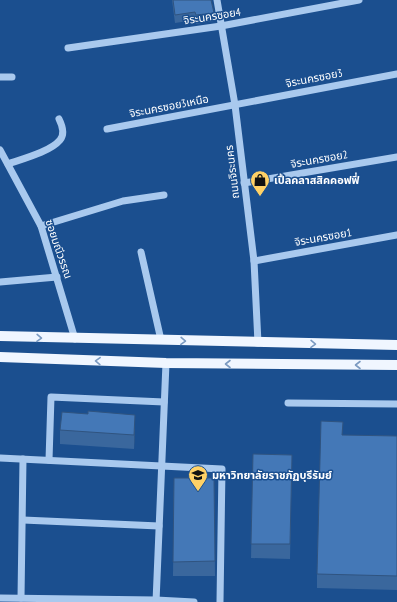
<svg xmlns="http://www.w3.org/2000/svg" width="397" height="602" viewBox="0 0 397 602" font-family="'PT Sans Narrow','Noto Sans Thai',sans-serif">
	<rect width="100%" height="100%" fill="#1b4f8f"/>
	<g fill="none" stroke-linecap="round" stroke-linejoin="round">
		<g stroke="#a9c9ee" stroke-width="7">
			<polyline points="217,0 235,105 254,261 258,343"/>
			<polyline points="68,48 221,26 359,0"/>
			<polyline points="0,77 12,77"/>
			<polyline points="107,129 397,74"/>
			<polyline points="0,150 41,226 75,339"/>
			<path d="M8,164C22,159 50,152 60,140C65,134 62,125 59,119"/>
			<polyline points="244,183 397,157"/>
			<polyline points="41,226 123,201 164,195"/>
			<polyline points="141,252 161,340"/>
			<polyline points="254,261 397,235"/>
			<polyline points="0,282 57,277"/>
			<polyline points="288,403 397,404"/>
			<polyline points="0,458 222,469 220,602"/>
			<polyline points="49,460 51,397 164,402"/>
			<polyline points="23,520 159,526"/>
			<polyline points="0,598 156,600 194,602"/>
			<polyline points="21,598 23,459"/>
			<polyline points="156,602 166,363"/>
		</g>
		<g stroke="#f0f6ff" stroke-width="10">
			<polyline points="0,336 397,345"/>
			<polyline points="0,357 166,363 397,365"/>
		</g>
	</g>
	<g fill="#3a679d">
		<polygon points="172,0 211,0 214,13 214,21 196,24 195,20 175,23"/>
		<polygon points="135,429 134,449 60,444 60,430"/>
		<polygon points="343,435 397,436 397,590 317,588 317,574"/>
		<polygon points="253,454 292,455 290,559 251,558"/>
		<polygon points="174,478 214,478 215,576 173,576"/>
	</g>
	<polygon fill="#305480" points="135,415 135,429 134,449 134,435"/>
	<g fill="#4478b7" stroke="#305480">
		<polygon points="173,0 211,0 214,13 196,15 195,12 175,15"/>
		<polygon points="88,411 135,415 134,435 60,430 62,412 88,414"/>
		<polygon points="321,421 343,422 342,435 397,436 397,576 317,574"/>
		<polygon points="253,454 292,455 290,544 251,544"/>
		<polygon points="174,478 214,478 215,561 173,562"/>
	</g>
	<defs><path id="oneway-chevron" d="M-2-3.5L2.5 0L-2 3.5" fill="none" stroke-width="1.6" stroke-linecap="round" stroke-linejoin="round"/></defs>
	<g stroke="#7b9ac1">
		<use href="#oneway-chevron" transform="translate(39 338) rotate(2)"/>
		<use href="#oneway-chevron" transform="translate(183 341) rotate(2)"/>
		<use href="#oneway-chevron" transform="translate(313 344) rotate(1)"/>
		<use href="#oneway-chevron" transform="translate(98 361) rotate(-178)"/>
		<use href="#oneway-chevron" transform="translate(228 364) rotate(-180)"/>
		<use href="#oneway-chevron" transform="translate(358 365) rotate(-180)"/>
	</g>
	<defs>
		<symbol id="shop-pin" viewBox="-11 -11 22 30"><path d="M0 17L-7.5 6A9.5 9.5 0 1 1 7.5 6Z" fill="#ffd166" stroke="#1b4f8f"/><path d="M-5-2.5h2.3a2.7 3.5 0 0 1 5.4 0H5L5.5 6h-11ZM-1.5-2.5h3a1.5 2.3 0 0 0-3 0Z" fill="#111"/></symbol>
		<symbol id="university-pin" viewBox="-11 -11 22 30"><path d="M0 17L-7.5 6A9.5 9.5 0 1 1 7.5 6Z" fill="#ffd166" stroke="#1b4f8f"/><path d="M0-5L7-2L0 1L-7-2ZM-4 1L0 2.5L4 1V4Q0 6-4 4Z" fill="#111"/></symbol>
	</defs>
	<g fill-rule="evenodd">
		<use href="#shop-pin" x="249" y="169" width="22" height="30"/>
		<use href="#university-pin" x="187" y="464" width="22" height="30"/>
	</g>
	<g text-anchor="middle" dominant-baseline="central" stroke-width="3" stroke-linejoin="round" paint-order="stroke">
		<g font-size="11" fill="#fff" stroke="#1b4f8f">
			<text transform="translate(212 16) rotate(-9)">จิระนครซอย4</text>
			<text transform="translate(314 78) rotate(-11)">จิระนครซอย3</text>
			<text transform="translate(169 106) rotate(-11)">จิระนครซอย3เหนือ</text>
			<text transform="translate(319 159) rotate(-10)">จิระนครซอย2</text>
			<text transform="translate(232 172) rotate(-97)">ถนนจิระนคร</text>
			<text transform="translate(323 237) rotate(-10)">จิระนครซอย1</text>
			<text transform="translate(59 249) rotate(71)">ซอยมณีวรรณ</text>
		</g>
		<g font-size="11" font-weight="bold" fill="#fff" stroke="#1b4f8f" text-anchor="start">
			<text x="274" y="180">เปิ้ลคลาสสิคคอฟฟี่</text>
			<text x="212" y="475">มหาวิทยาลัยราชภัฏบุรีรัมย์</text>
		</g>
	</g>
</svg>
